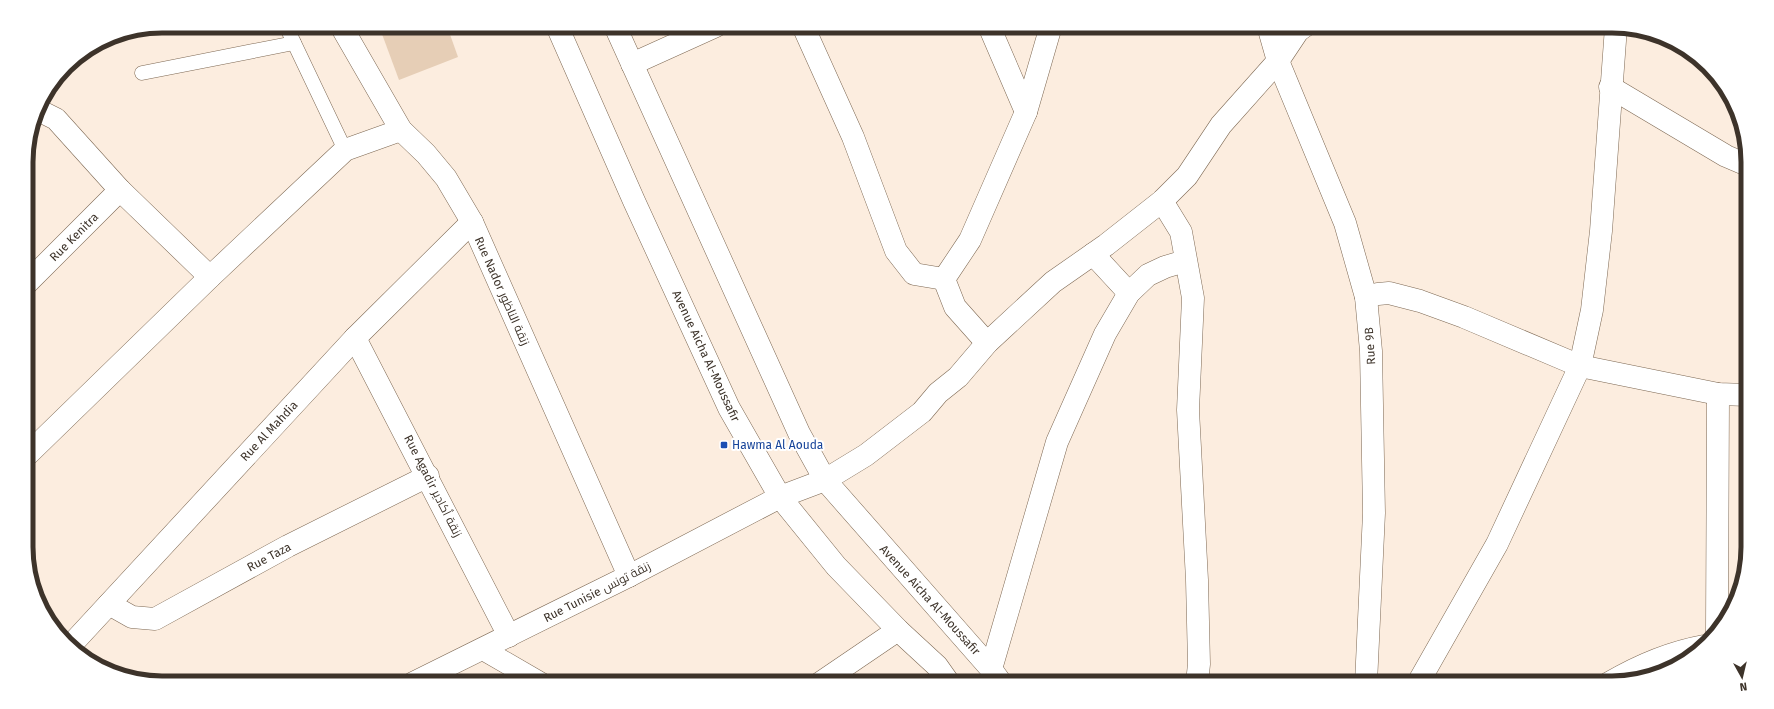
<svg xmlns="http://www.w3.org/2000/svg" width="1774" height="709" viewBox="0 0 1774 709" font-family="'Fira Sans',Cairo,sans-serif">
	<rect width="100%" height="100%" fill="#fceddf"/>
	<polygon fill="#e6ceb6" points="379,26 447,26 458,57 399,80"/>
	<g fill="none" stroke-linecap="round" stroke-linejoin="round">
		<defs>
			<g id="service">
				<polyline points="286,26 345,150"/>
				<polyline points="142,73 294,43"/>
			</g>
			<polyline id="pedestrian" points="482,649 541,683"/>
			<g id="minor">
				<polyline points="341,26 401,130 426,154 446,178 472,222 629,576"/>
				<polyline points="803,26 853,137 896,251 914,274 944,279"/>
				<polyline points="989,26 1026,112"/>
				<polyline points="1268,26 1278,61 1345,223 1366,297 1371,351 1374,513 1366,683"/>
				<polyline points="632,64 716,26"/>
				<polyline points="1610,87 1726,156 1747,165"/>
				<polyline points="38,110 56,119 120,190 210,277"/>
				<polyline points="1162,201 1181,232 1193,298 1188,410 1197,580 1199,664 1197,683"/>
				<polyline points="1093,254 1129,293"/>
				<polyline points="27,283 120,190"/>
				<polyline points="1366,297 1378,294 1389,293 1420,301 1464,317 1580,366 1718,394 1748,395"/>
				<polyline points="355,338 509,636"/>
				<polyline points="987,343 955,307 944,279 970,240 1026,112 1051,26"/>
				<polyline points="28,454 210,277 345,150 401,130"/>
				<polyline points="109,604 132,617 155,619 288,546 428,476"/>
				<polyline points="1717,633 1718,394"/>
				<polyline points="71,645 355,338 472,222"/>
				<polyline points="991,669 1057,442 1105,334 1129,293 1148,275 1165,267 1185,261"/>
				<polyline points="413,683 629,576 780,497 825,480 866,455 922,412 938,393 958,377 987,343 1053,282 1106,245 1162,201 1187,176 1221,125 1278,61 1298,31 1305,26"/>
				<polyline points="820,683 898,630"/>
				<polyline points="1418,683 1497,544 1580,366 1592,310 1601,231 1616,27"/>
				<path d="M1609,683C1638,666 1671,652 1704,646"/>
			</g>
			<g id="secondary">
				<polyline points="557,26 634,201 729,408 780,497 836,566 898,630 937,666 949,683"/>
				<polyline points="615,26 799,433 825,480 991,669 1001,683"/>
			</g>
		</defs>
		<use href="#service" stroke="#7d6853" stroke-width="15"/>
		<use href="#pedestrian" stroke="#7d6853" stroke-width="22"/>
		<use href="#minor" stroke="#7d6853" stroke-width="23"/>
		<use href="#secondary" stroke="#7d6853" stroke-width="23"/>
		<use href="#service" stroke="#fff" stroke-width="14"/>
		<use href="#pedestrian" stroke="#fff" stroke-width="21"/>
		<use href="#minor" stroke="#fff" stroke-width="22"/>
		<use href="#secondary" stroke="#fff" stroke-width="22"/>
	</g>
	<rect fill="#1a4fb4" stroke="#fff" stroke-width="1.5" x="720" y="441" width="8" height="8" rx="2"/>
	<g text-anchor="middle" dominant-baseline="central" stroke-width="4" stroke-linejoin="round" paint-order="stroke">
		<g font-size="12" fill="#3d332a" stroke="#fff">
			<text transform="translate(74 237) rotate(-45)">Rue Kenitra</text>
			<text transform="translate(502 291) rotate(66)">Rue Nador زنقة الناظور</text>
			<text transform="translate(1370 346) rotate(-94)">Rue 9B</text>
			<text transform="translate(706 356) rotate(65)">Avenue Aicha Al-Moussafir</text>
			<text transform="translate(269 431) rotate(-47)">Rue Al Mahdia</text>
			<text transform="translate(433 486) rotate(63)">Rue Agadir زنقة أكادير</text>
			<text transform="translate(269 557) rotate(-28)">Rue Taza</text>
			<text transform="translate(597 592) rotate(-27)">Rue Tunisie زنقة تونس</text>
			<text transform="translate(930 600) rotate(48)">Avenue Aicha Al-Moussafir</text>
		</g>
		<g font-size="12" fill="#164399" stroke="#fff" text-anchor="start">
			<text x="732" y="445">Hawma Al Aouda</text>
		</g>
	</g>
	<path d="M0 0H1774V709H0ZM162 33H1612A129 129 0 0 1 1741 162V547A129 129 0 0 1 1612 676H162A129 129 0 0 1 33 547V162A129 129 0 0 1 162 33Z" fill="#fff" fill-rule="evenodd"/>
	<path fill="none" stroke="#3d332a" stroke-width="5" d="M162 33H1612A129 129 0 0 1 1741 162V547A129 129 0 0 1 1612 676H162A129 129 0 0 1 33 547V162A129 129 0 0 1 162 33Z"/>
	<g transform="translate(1742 677) rotate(172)" stroke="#ffffff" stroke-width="3" paint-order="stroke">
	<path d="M0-3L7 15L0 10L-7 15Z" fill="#3d332a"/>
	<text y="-6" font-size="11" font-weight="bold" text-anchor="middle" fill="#3d332a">N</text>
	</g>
</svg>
